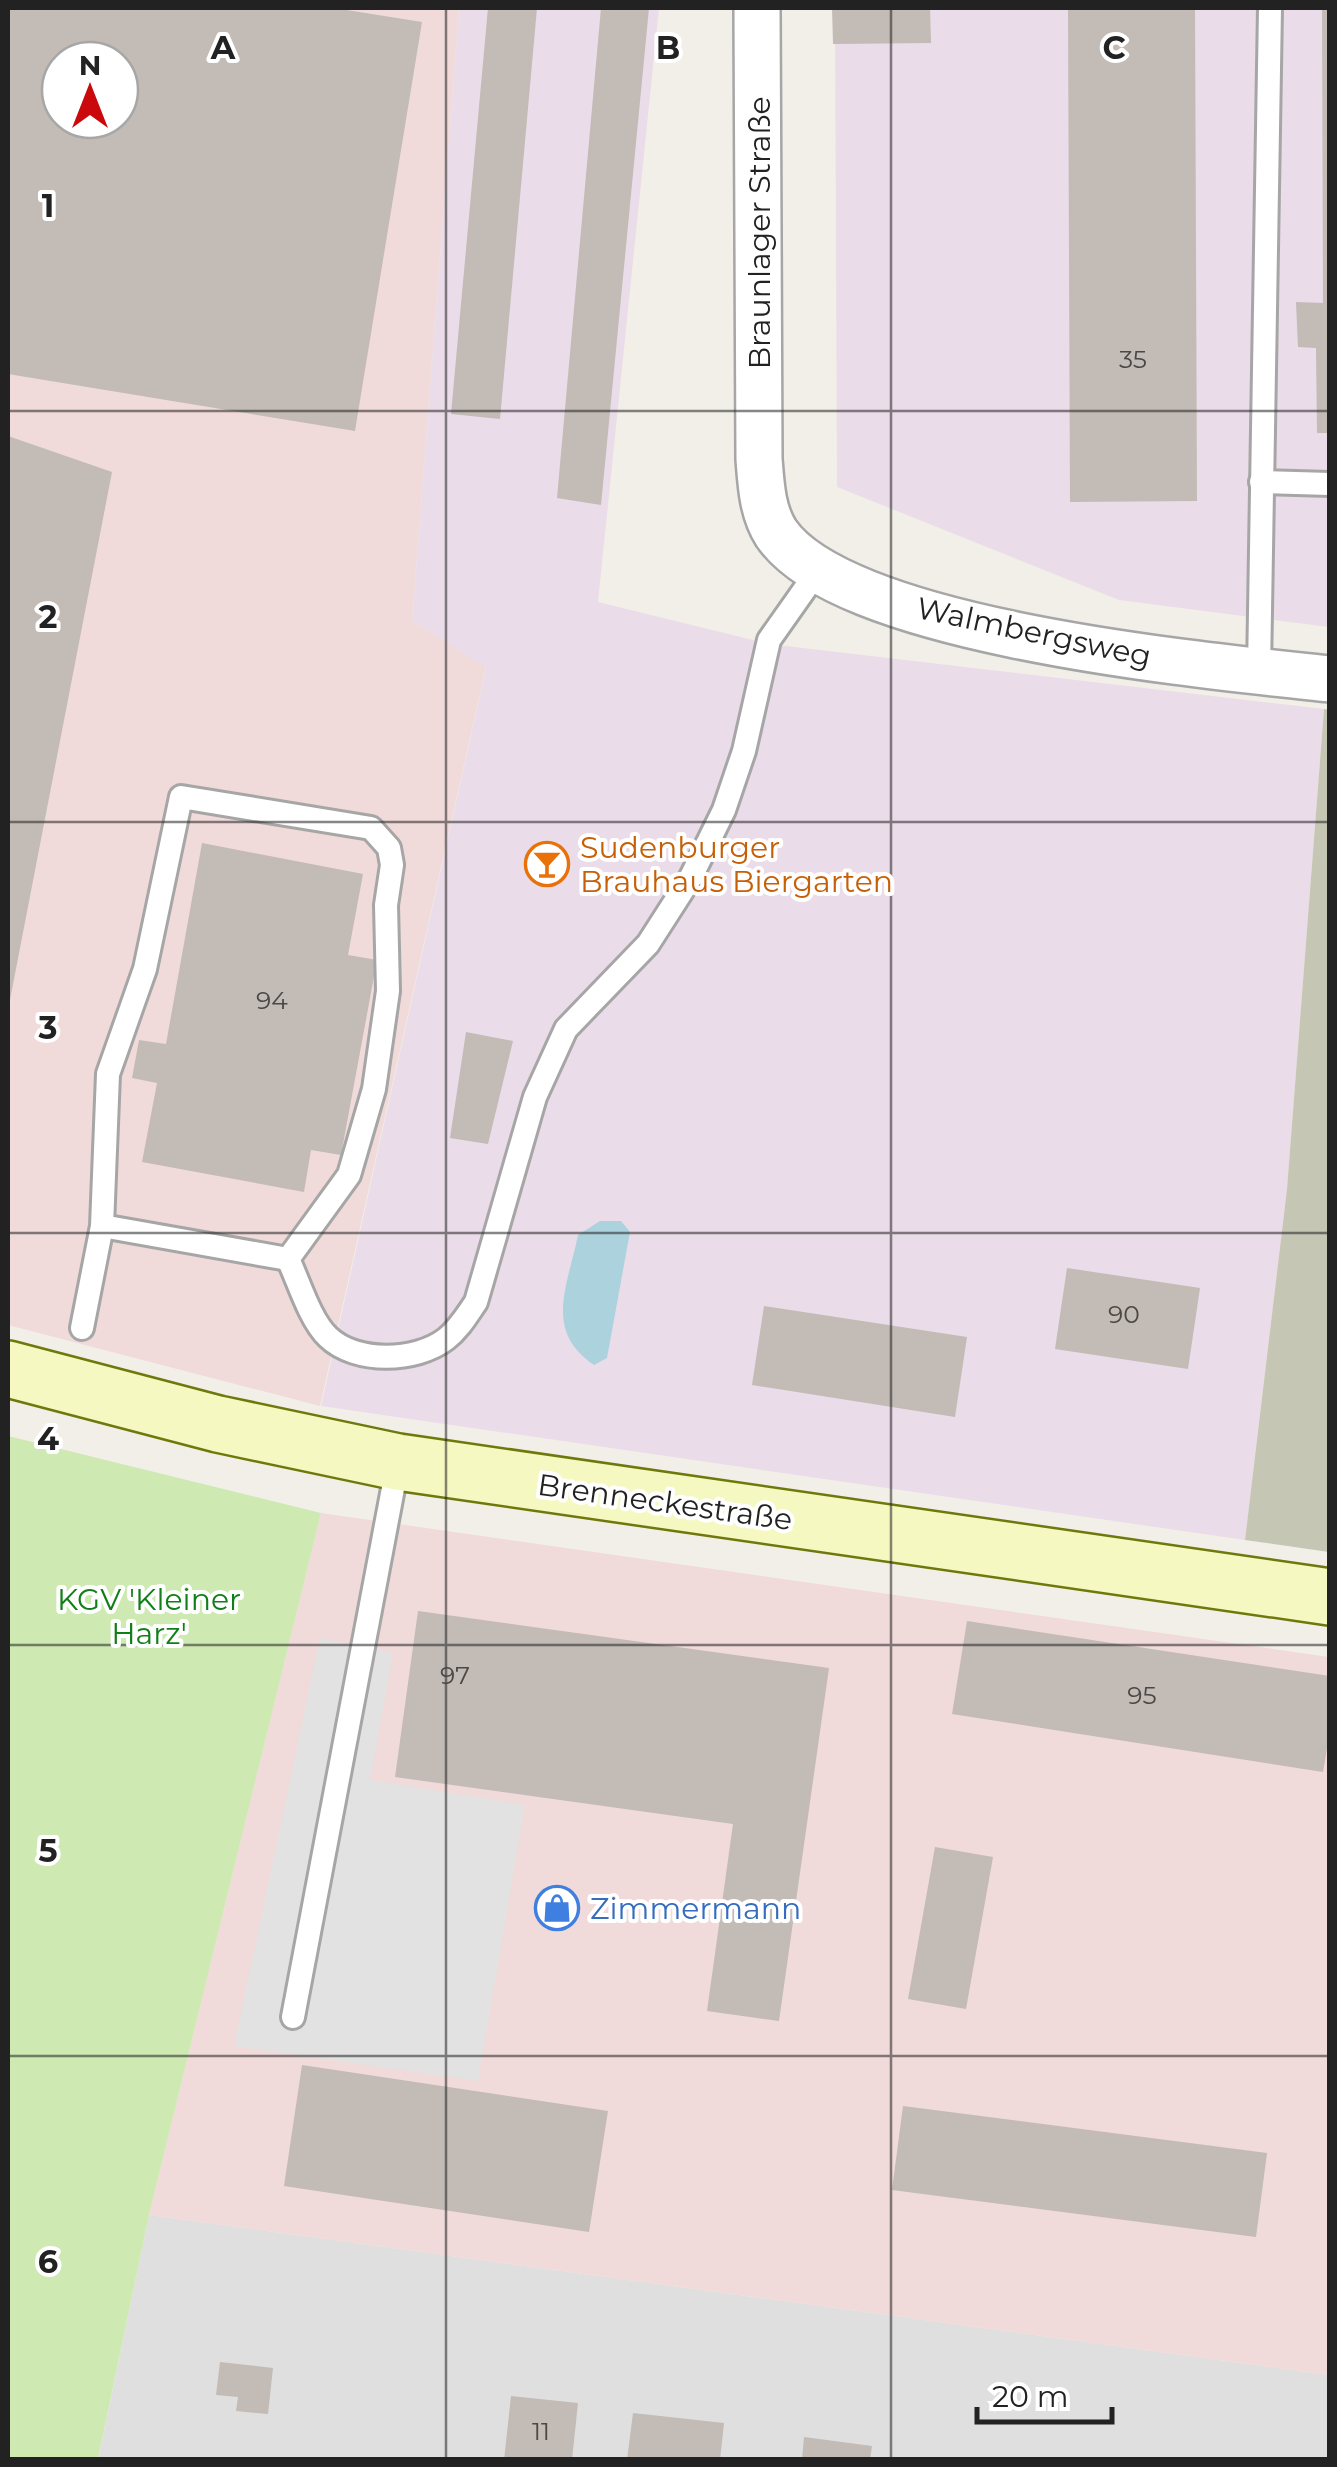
<svg xmlns="http://www.w3.org/2000/svg" width="1337" height="2467" viewBox="0 0 1337 2467" font-family="Montserrat,sans-serif">
	<rect width="100%" height="100%" fill="#f2efe9"/>
	<polygon fill="#e0dfdf" points="149,2215 1329,2375 1329,2459 98,2460"/>
	<g fill="#f1dada" fill-rule="evenodd">
		<path d="M8,8H459L412,621L486,667L320,1406L8,1325ZM60,60H120V120H60Z"/>
		<polygon points="321,1513 1329,1657 1329,2375 149,2215"/>
	</g>
	<g fill="#eadce8">
		<polygon points="459,8 659,8 598,602 769,644 1324,709 1287,1189 1245,1540 321,1406 486,668 412,621"/>
		<polygon points="835,8 1329,8 1329,627 1119,600 837,487"/>
	</g>
	<polygon fill="#c6c6b5" points="1324,709 1330,710 1329,1552 1245,1540 1287,1189"/>
	<polygon fill="#cee9b2" points="8,1436 321,1513 149,2215 98,2459 8,2459"/>
	<polygon fill="#e2e2e2" points="320,1638 393,1653 370,1780 525,1805 478,2081 234,2046"/>
	<path fill="#acd3dd" d="M600,1221H621L630,1232L607,1358L594,1365C543,1331 568,1285 578,1235Z"/>
	<g fill="#c2bbb6" fill-rule="evenodd">
		<path d="M8,8H334L422,22L355,431L8,374ZM60,60H120V120H60Z"/>
		<polygon points="488,8 537,8 500,419 451,414"/>
		<polygon points="601,8 649,8 601,505 557,498"/>
		<polygon points="832,8 930,8 931,43 833,44"/>
		<polygon points="1068,8 1195,8 1197,501 1070,502"/>
		<polygon points="1322,8 1330,8 1330,433 1317,433 1316,348 1298,347 1296,302 1323,303"/>
		<polygon points="8,436 112,472 9,1005 8,1004"/>
		<polygon points="202,843 363,874 348,955 377,960 341,1155 311,1150 304,1192 142,1162 157,1083 132,1078 139,1040 166,1044"/>
		<polygon points="466,1032 513,1041 488,1144 450,1138"/>
		<polygon points="1067,1268 1200,1288 1188,1369 1055,1349"/>
		<polygon points="764,1306 967,1337 955,1417 752,1385"/>
		<polygon points="418,1611 829,1668 779,2021 707,2011 733,1824 395,1777"/>
		<polygon points="967,1621 1330,1676 1330,1731 1323,1772 952,1714"/>
		<polygon points="935,1847 993,1857 966,2009 908,1999"/>
		<polygon points="302,2065 608,2111 589,2232 284,2186"/>
		<polygon points="903,2106 1267,2153 1256,2237 892,2190"/>
		<polygon points="220,2362 273,2368 268,2414 236,2411 238,2397 216,2395"/>
		<polygon points="511,2396 578,2403 572,2460 504,2460"/>
		<polygon points="633,2413 724,2423 720,2460 627,2460"/>
		<polygon points="804,2437 872,2446 870,2460 802,2460"/>
	</g>
	<g fill="none" stroke-linecap="round" stroke-linejoin="round">
		<defs>
			<g id="lane">
				<polyline points="1261,482 1330,484"/>
				<polyline points="1259,671 1270,8"/>
				<path d="M288,1259C299,1282 310,1320 328,1337C356,1364 416,1362 446,1339C459,1329 467,1315 476,1302L535,1097L566,1029L648,944L691,877L724,810L744,751L769,640L819,569"/>
				<polyline points="82,1328 102,1226 108,1074 145,969 181,797 371,828 389,848 392,865 386,905 388,991 374,1089 349,1175 288,1259 102,1226"/>
				<polyline points="293,2017 398,1462"/>
			</g>
			<path id="street" d="M757,8L759,459C761,484 762,511 776,533C844,633 1210,666 1330,679"/>
			<polyline id="secondary" points="8,1369 218,1424 398,1462 1330,1597"/>
		</defs>
		<use href="#lane" stroke="#a6a6a6" stroke-width="28"/>
		<use href="#street" stroke="#a6a6a6" stroke-width="50"/>
		<use href="#secondary" stroke="#6f780a" stroke-width="60"/>
		<use href="#lane" stroke="#fff" stroke-width="22"/>
		<use href="#street" stroke="#fff" stroke-width="45"/>
		<use href="#secondary" stroke="#f6f8c1" stroke-width="55"/>
	</g>
	<path fill="none" stroke="#222" stroke-width="2.5" stroke-opacity="0.55" d="M446,8V2460M891,8V2460M8,411H1330M8,822H1330M8,1233H1330M8,1645H1330M8,2056H1330"/>
	<defs>
		<symbol id="bar-ring" viewBox="-11 -11 22 22"><circle r="9.5" fill="#fff" stroke="#e8710a" stroke-width="1.5"/><path d="M-6-5H6L.8 .8V4.5H3.5V6h-7V4.5H-.8V.8Z" fill="#e8710a"/></symbol>
		<symbol id="shop-ring" viewBox="-11 -11 22 22"><circle r="9.5" fill="#fff" stroke="#3f7fe0" stroke-width="1.5"/><path d="M-5-2.5h2.3a2.7 3.5 0 0 1 5.4 0H5L5.5 6h-11ZM-1.5-2.5h3a1.5 2.3 0 0 0-3 0Z" fill="#3f7fe0"/></symbol>
	</defs>
	<g fill-rule="evenodd">
		<use href="#bar-ring" x="522" y="839" width="50" height="50"/>
		<use href="#shop-ring" x="532" y="1883" width="50" height="50"/>
	</g>
	<g text-anchor="middle" dominant-baseline="central" stroke-width="8" stroke-linejoin="round" paint-order="stroke">
		<g font-size="25" fill="#4a4847">
			<text x="1133" y="359">35</text>
			<text x="272" y="1000">94</text>
			<text x="1124" y="1314">90</text>
			<text x="455" y="1675">97</text>
			<text x="1142" y="1695">95</text>
			<text x="541" y="2431">11</text>
		</g>
		<g font-size="30" fill="#222" stroke="#fff">
			<text transform="translate(759 233) rotate(-90)">Braunlager Straße</text>
			<text transform="translate(1034 632) rotate(12)">Walmbergsweg</text>
			<text transform="translate(665 1502) rotate(8)">Brenneckestraße</text>
		</g>
		<g font-size="30" fill="#c56008" stroke="#fff" text-anchor="start">
			<text x="580" y="847">Sudenburger<tspan x="580" dy="34">Brauhaus Biergarten</tspan></text>
		</g>
		<g font-size="30" fill="#117f17" stroke="#fff">
			<text x="149" y="1599">KGV 'Kleiner<tspan x="149" dy="34">Harz'</tspan></text>
		</g>
		<g font-size="30" fill="#366cbe" stroke="#fff" text-anchor="start">
			<text x="590" y="1908">Zimmermann</text>
		</g>
	</g>
	<g font-size="32" text-anchor="middle" font-weight="bold" fill="#222" stroke="#fff" stroke-width="8" stroke-linejoin="round" paint-order="stroke">
		<text x="223" y="59">A</text>
		<text x="668" y="59">B</text>
		<text x="1114" y="59">C</text>
		<text x="48" y="217">1</text>
		<text x="48" y="628">2</text>
		<text x="48" y="1039">3</text>
		<text x="48" y="1450">4</text>
		<text x="48" y="1862">5</text>
		<text x="48" y="2273">6</text>
	</g>
	<rect width="1337" height="2467" fill="none" stroke="#222222" stroke-width="20"/>
	<g transform="translate(90 90)"><circle r="48" fill="#ffffff" stroke="#a7a7a7" stroke-width="2.5"/>
	<path d="M0-8L18 38L0 25L-18 38Z" fill="#cb090d"/>
	<text y="-15" font-size="28" font-weight="bold" text-anchor="middle" fill="#222222">N</text>
	</g>
	<path d="M977 2407v15h135v-15" fill="none" stroke="#222222" stroke-width="5"/>
	<text x="992" y="2407" font-size="30" fill="#222222" stroke="#ffffff" stroke-width="8" paint-order="stroke">20 m</text>
</svg>
